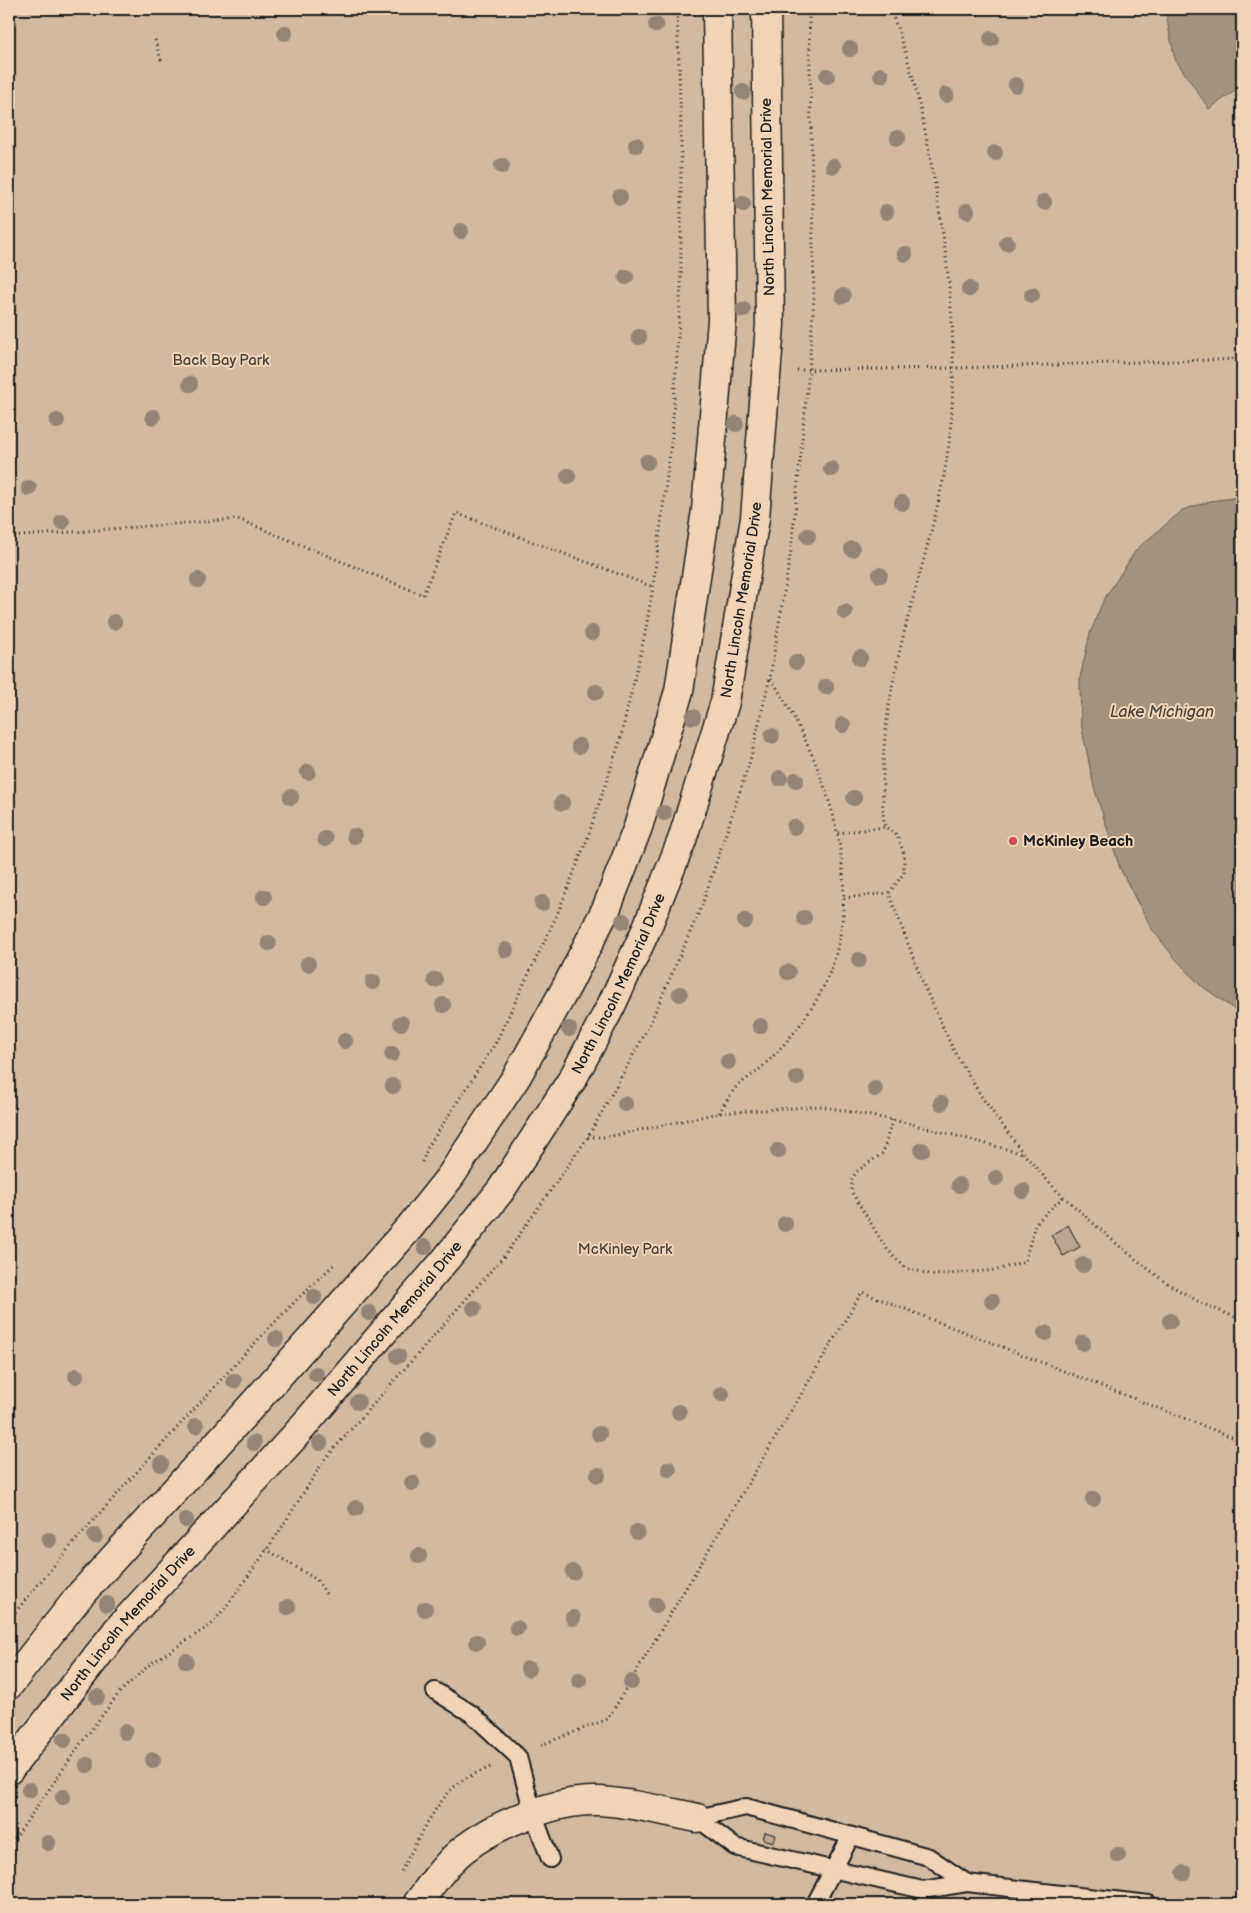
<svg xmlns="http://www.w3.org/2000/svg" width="1251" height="1913" viewBox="0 0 1251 1913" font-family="'Balsamiq Sans',sans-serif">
	<rect width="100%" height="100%" fill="#f1d4b7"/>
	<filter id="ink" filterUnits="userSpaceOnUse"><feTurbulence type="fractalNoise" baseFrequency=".02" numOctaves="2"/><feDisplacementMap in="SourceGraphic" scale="10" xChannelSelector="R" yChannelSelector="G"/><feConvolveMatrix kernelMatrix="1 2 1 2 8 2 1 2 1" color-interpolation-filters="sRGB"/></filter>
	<g filter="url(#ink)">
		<polygon fill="#d2b9a0" stroke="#776a5e" points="9,9 1165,9 1175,59 1209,108 1242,86 1242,497 1211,501 1183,510 1137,549 1103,601 1090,634 1080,678 1081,723 1094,787 1120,868 1137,902 1198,983 1242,1015 1242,1904 9,1904 9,527 13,538 16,537 13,526 9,521"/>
		<g fill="#a5937f" stroke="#6e6357">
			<polygon points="1165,9 1242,9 1242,86 1209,109 1175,59"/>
			<polygon points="1242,497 1242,1015 1198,983 1172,955 1152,929 1120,868 1094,787 1081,723 1080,678 1090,634 1103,601 1137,549 1183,510 1211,501"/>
		</g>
		<g fill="#bca691" stroke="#1c1c1c">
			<polygon points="1068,1225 1080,1247 1063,1256 1051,1235"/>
			<polygon points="765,1832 776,1835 774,1842 763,1839"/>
		</g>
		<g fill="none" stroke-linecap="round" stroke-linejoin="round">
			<defs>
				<g id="lane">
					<polyline points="435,1691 472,1714 518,1757 533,1813 550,1859"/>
					<polyline points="697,1818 735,1847 923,1890 967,1883 1149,1904"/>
					<polyline points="697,1818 746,1807 929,1857 967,1883"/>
					<polyline points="815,1904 851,1836"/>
				</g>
				<path id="street" d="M417,1904C431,1885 445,1864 464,1849C496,1824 557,1799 599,1801C632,1803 664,1811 697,1818"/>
				<g id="primary">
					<polyline points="9,1685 81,1594 257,1400 410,1227 450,1177 517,1076 568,984 607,907 638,827 679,691 706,510 722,320 717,9"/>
					<path id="s1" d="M9,1770L118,1629L294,1437L446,1259L501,1190L573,1078L611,1006L646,930L682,840L725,702L755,518L770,325L766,9"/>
				</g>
			</defs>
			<use href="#lane" stroke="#1c1c1c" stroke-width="20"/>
			<use href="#street" stroke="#1c1c1c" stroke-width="31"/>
			<use href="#primary" stroke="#1c1c1c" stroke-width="31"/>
			<g stroke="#1c1c1c" stroke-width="3" stroke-dasharray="1 4" stroke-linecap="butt">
				<path d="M890,9C912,63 924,121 934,179C952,279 963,389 941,490C920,587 882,681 883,781C883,796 882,812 885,827L897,835L904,854V873L889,893L924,986L953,1049L981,1096L1023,1153L1057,1191L1118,1245L1165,1282L1201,1303L1242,1320"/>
				<polyline points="155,40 161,60"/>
				<polyline points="1242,348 1239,359 1242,375"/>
				<polyline points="797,370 953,368 1239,359"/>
				<polyline points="9,537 238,519 423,595 456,513 653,587"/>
				<polyline points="838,833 885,827"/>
				<polyline points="844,898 889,893"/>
				<path d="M719,1113C723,1106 728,1098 733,1091C742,1080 756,1074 765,1064C783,1047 798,1029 811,1009C878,906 831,771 770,677"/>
				<polyline points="892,1120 883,1153 856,1172 852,1179 851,1191 884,1245 894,1257 906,1268 933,1275 997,1270 1025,1261 1035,1224 1064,1196"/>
				<polyline points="588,1137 607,1137 719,1113 820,1106 908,1123 1021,1153"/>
				<polyline points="422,1162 428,1147 495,1044 557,915 586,842 620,741 645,634 653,587 672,436 681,284 681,126 677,9"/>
				<polyline points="266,1549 317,1580 328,1597"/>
				<path d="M9,1620C65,1550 126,1484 186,1418C235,1365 282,1311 336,1263"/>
				<polyline points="541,1745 608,1719 862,1292 1242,1441"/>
				<polyline points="9,1847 82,1742 120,1692 150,1664 211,1625 232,1599 277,1535 325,1459 505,1255 588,1137 648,1028 674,969 702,905 750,761 770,677 791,551 809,370 814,298 809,9"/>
				<path d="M401,1871C418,1841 436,1798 464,1779C473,1774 484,1770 493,1766"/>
				<polyline points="9,1897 15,1904"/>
				<polyline points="383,1904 387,1896"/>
			</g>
			<use href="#lane" stroke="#f1d4b7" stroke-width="16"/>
			<use href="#street" stroke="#f1d4b7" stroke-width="28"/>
			<use href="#primary" stroke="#f1d4b7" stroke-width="28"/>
		</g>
		<g fill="#958474">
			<circle cx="656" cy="25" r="8"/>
			<circle cx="285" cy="33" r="8"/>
			<circle cx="991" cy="39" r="8"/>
			<circle cx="850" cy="49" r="8"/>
			<circle cx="881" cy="75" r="8"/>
			<circle cx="827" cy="76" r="8"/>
			<circle cx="1016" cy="85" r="8"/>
			<circle cx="743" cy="92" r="8"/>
			<circle cx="946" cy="95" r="8"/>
			<circle cx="898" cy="138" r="8"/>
			<circle cx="636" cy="145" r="8"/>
			<circle cx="995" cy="153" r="8"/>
			<circle cx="502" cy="166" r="8"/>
			<circle cx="833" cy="166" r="8"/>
			<circle cx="620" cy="197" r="8"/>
			<circle cx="1044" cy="202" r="8"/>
			<circle cx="743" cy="204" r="8"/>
			<circle cx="967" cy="211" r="8"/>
			<circle cx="886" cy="212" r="8"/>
			<circle cx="461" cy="231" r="8"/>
			<circle cx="1007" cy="243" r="8"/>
			<circle cx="905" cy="254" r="8"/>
			<circle cx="626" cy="277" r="8"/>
			<circle cx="969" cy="289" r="8"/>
			<circle cx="1032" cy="295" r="8"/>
			<circle cx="843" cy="296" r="8"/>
			<circle cx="743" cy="310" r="8"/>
			<circle cx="639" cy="337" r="8"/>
			<circle cx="190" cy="384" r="8"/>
			<circle cx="153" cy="417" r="8"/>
			<circle cx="57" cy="421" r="8"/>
			<circle cx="736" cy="424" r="8"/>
			<circle cx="647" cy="462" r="8"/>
			<circle cx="831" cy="469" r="8"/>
			<circle cx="568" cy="476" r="8"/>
			<circle cx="29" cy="488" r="8"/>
			<circle cx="902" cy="503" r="8"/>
			<circle cx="62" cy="522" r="8"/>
			<circle cx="808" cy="536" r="8"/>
			<circle cx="852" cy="549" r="8"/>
			<circle cx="880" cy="575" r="8"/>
			<circle cx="198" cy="580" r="8"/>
			<circle cx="845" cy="612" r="8"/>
			<circle cx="114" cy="622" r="8"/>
			<circle cx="592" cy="633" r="8"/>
			<circle cx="860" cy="658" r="8"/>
			<circle cx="796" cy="662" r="8"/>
			<circle cx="826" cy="687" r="8"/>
			<circle cx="596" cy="692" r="8"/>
			<circle cx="693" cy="717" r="8"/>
			<circle cx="843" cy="725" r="8"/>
			<circle cx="772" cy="736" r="8"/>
			<circle cx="579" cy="746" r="8"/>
			<circle cx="308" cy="772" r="8"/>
			<circle cx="780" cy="778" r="8"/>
			<circle cx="796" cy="780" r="8"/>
			<circle cx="291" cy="797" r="8"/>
			<circle cx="854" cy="798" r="8"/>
			<circle cx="562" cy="803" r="8"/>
			<circle cx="664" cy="813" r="8"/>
			<circle cx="794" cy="827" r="8"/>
			<circle cx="354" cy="836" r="8"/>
			<circle cx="325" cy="839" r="8"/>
			<circle cx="264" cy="897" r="8"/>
			<circle cx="542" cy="903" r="8"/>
			<circle cx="804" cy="918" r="8"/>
			<circle cx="623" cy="921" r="8"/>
			<circle cx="745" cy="921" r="8"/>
			<circle cx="269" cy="943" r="8"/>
			<circle cx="506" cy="950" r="8"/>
			<circle cx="859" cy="960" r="8"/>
			<circle cx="308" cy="964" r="8"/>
			<circle cx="788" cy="972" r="8"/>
			<circle cx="435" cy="980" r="8"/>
			<circle cx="373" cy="982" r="8"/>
			<circle cx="680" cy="994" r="8"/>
			<circle cx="443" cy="1005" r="8"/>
			<circle cx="401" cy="1023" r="8"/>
			<circle cx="760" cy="1026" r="8"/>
			<circle cx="569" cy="1029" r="8"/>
			<circle cx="345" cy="1041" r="8"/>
			<circle cx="392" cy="1054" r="8"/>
			<circle cx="728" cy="1062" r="8"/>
			<circle cx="797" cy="1078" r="8"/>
			<circle cx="393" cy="1086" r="8"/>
			<circle cx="875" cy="1089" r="8"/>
			<circle cx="941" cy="1103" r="8"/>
			<circle cx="625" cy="1104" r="8"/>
			<circle cx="922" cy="1150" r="8"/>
			<circle cx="778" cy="1151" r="8"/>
			<circle cx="996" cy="1178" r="8"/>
			<circle cx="959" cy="1185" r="8"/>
			<circle cx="1023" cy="1191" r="8"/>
			<circle cx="785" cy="1224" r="8"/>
			<circle cx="425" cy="1247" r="8"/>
			<circle cx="1083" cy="1265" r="8"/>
			<circle cx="314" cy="1297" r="8"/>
			<circle cx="992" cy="1301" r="8"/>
			<circle cx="474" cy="1308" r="8"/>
			<circle cx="369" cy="1313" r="8"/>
			<circle cx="1170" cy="1321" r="8"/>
			<circle cx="1045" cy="1333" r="8"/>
			<circle cx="276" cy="1339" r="8"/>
			<circle cx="1083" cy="1343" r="8"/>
			<circle cx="398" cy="1356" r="8"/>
			<circle cx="316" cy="1374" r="8"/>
			<circle cx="76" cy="1376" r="8"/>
			<circle cx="234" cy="1381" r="8"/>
			<circle cx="722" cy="1394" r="8"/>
			<circle cx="358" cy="1402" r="8"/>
			<circle cx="679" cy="1412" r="8"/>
			<circle cx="196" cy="1426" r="8"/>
			<circle cx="599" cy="1434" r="8"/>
			<circle cx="428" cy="1440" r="8"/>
			<circle cx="254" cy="1443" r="8"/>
			<circle cx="320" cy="1443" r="8"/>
			<circle cx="161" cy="1464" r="8"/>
			<circle cx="669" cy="1469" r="8"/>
			<circle cx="598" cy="1475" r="8"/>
			<circle cx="412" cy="1483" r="8"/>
			<circle cx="1093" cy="1499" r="8"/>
			<circle cx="356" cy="1508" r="8"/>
			<circle cx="186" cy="1520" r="8"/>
			<circle cx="637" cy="1532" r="8"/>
			<circle cx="95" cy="1536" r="8"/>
			<circle cx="49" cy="1540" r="8"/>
			<circle cx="419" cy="1556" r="8"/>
			<circle cx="573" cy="1572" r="8"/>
			<circle cx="107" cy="1604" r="8"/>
			<circle cx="656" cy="1605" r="8"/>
			<circle cx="288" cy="1607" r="8"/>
			<circle cx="425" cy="1609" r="8"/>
			<circle cx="573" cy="1618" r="8"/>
			<circle cx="517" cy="1628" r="8"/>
			<circle cx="477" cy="1642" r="8"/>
			<circle cx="186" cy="1661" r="8"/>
			<circle cx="528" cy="1669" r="8"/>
			<circle cx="579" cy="1680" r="8"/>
			<circle cx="631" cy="1682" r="8"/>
			<circle cx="97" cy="1697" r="8"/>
			<circle cx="125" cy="1732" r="8"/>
			<circle cx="64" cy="1740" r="8"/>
			<circle cx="153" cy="1760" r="8"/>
			<circle cx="87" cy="1765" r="8"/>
			<circle cx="29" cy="1790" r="8"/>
			<circle cx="63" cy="1797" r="8"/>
			<circle cx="48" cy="1843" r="8"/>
			<circle cx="1118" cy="1855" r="8"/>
			<circle cx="1184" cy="1873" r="8"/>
		</g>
	</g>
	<circle fill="#d1495b" stroke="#f1d4b7" stroke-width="2" cx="1013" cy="841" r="5"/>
	<g text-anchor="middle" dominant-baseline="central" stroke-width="4" stroke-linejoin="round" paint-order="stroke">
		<g font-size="15" fill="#1c1c1c" stroke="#f1d4b7">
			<text transform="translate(768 197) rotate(-91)">North Lincoln Memorial Drive</text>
			<text stroke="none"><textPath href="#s1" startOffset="1404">North Lincoln Memorial Drive</textPath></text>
			<text stroke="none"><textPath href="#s1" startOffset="999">North Lincoln Memorial Drive</textPath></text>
			<text stroke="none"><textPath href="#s1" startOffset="594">North Lincoln Memorial Drive</textPath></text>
			<text stroke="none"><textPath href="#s1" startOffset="189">North Lincoln Memorial Drive</textPath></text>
		</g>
		<g font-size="15" fill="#4a433d" stroke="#f1d4b7">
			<text x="221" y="360">Back Bay Park</text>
			<text x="625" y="1249">McKinley Park</text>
		</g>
		<g font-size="15" font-weight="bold" fill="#1c1c1c" stroke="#f1d4b7" text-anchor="start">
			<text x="1023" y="841">McKinley Beach</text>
		</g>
		<g font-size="16" font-style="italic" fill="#4c463f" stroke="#f1d4b7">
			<text x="1162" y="712">Lake Michigan</text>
		</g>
	</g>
	<rect width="1251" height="1913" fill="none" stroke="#f1d4b7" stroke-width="30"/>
	<rect x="15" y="15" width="1221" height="1883" fill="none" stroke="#1c1c1c" stroke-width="2" filter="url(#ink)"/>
</svg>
